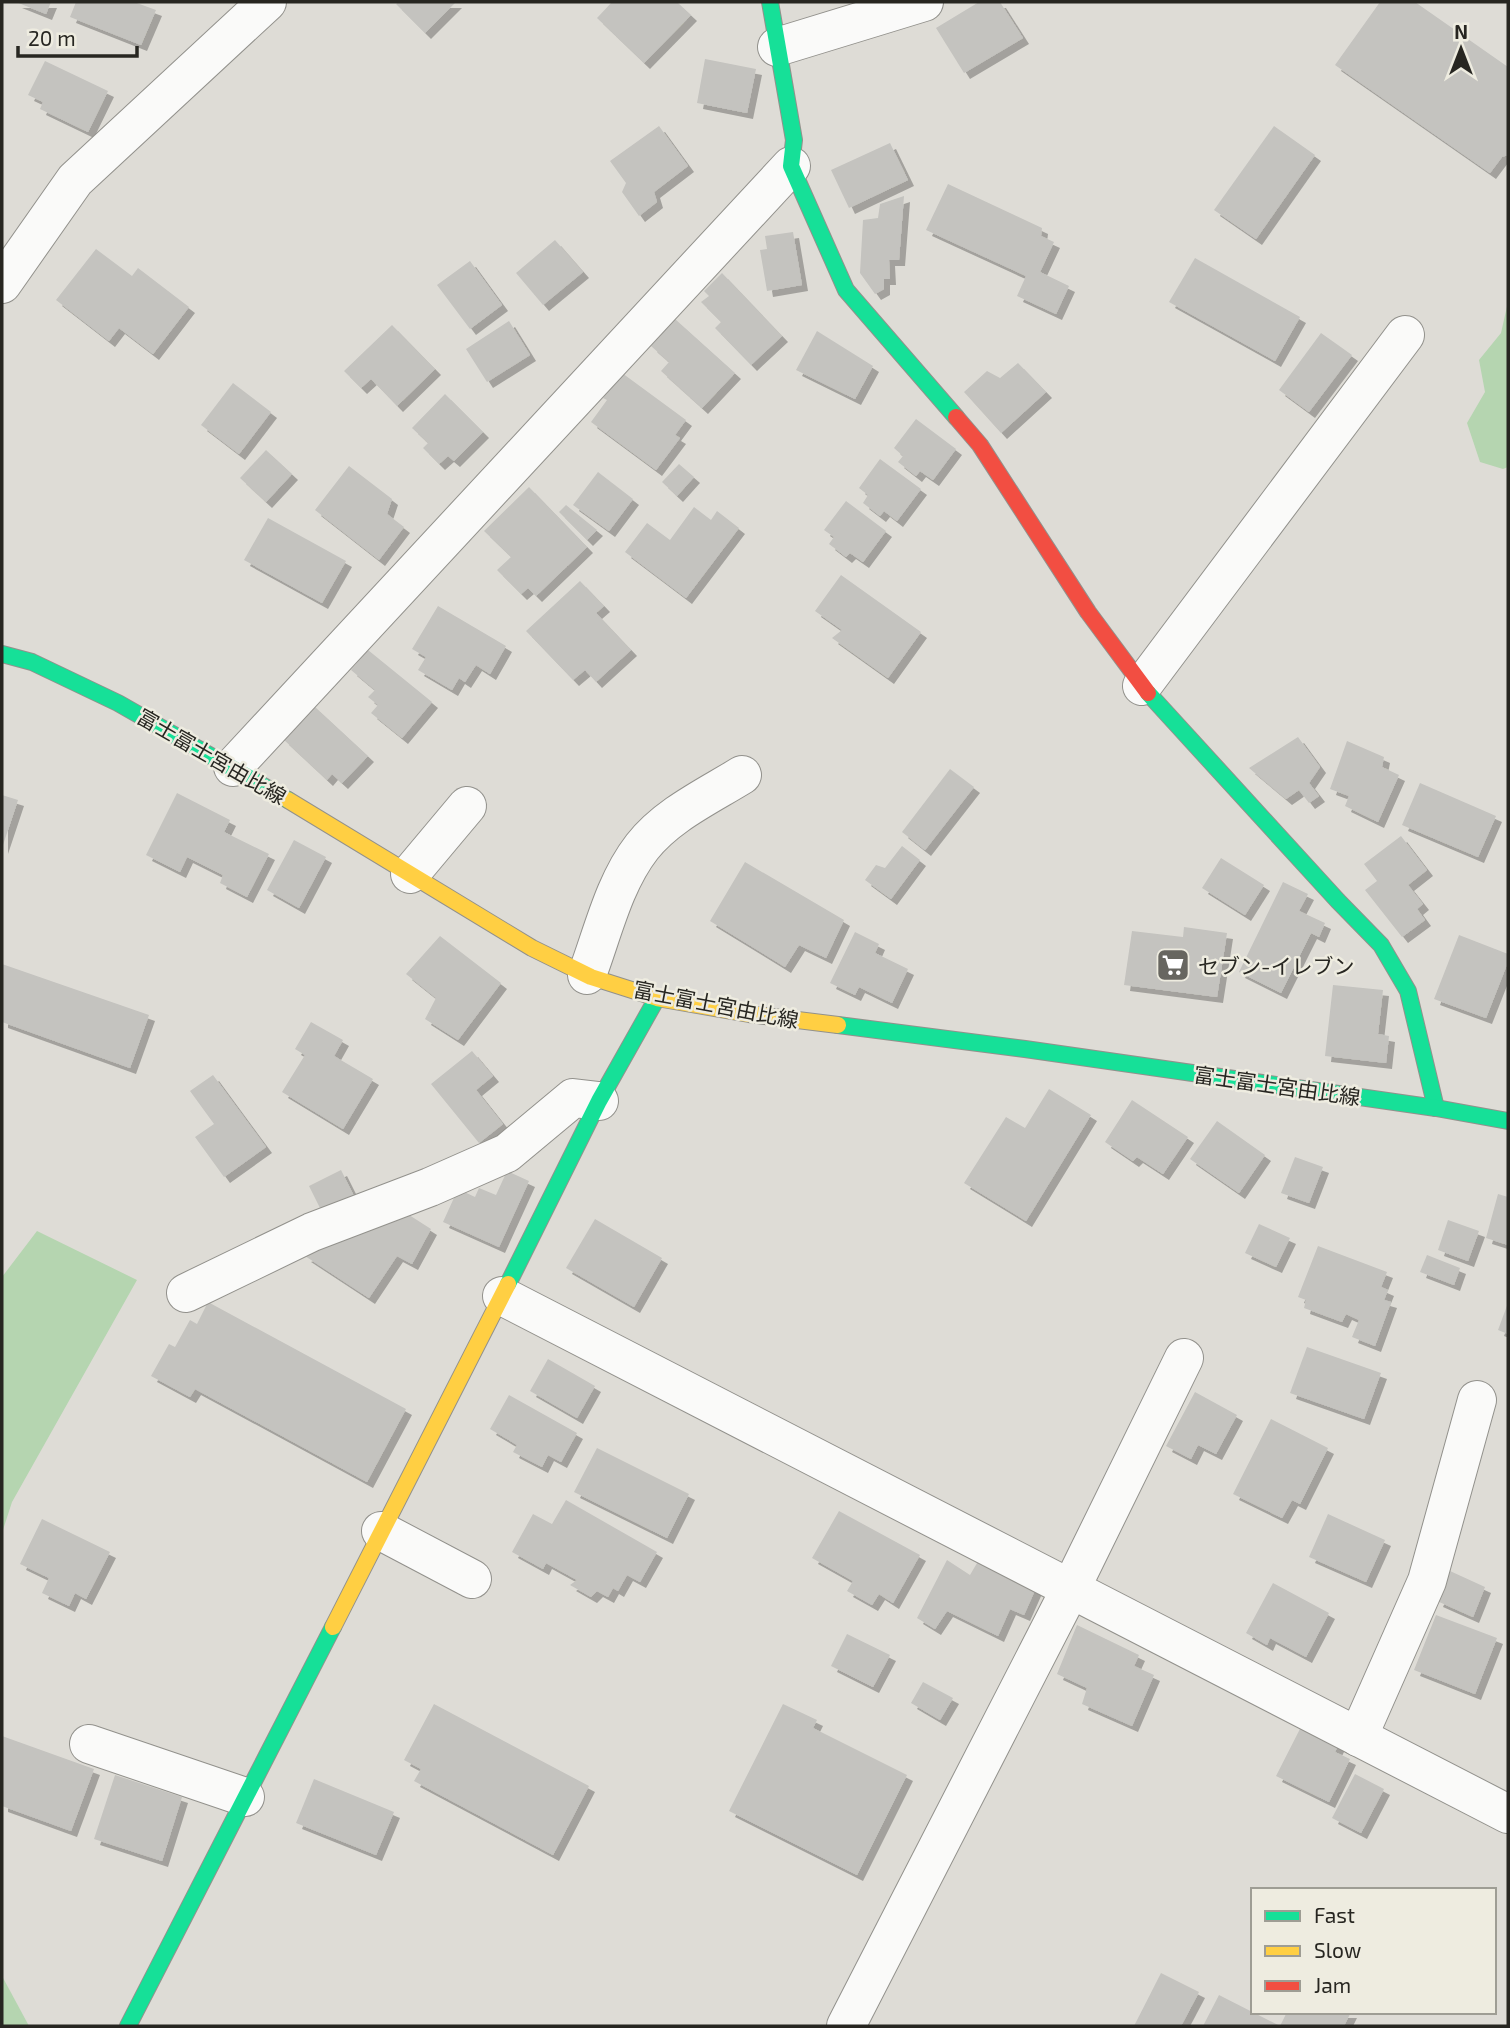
<svg xmlns="http://www.w3.org/2000/svg" width="1510" height="2028" viewBox="0 0 1510 2028" font-family="'Exo 2','Noto Sans JP',sans-serif">
	<defs>
		<filter id="shadow"><feDropShadow dx="6" dy="6" stdDeviation="0" flood-color="#0004"/></filter>
	</defs>
	<rect width="100%" height="100%" fill="#dedcd6"/>
	<g fill="#b5d5b0">
		<polygon points="1508,302 1508,467 1503,469 1480,462 1467,423 1485,392 1479,360 1501,333"/>
		<polygon points="37,1231 137,1280 12,1502 2,1533 2,1277"/>
		<polygon points="2,1976 29,2026 2,2026"/>
	</g>
	<g fill="#c4c3bf" filter="url(#shadow)">
		<polygon points="16,2 51,2 46,14"/>
		<polygon points="76,2 134,2 156,10 141,45 70,17"/>
		<polygon points="399,2 456,2 425,33 396,4"/>
		<polygon points="612,2 677,2 691,15 644,63 597,18"/>
		<polygon points="979,2 1000,2 1023,38 964,73 936,28"/>
		<polygon points="1380,2 1415,2 1508,67 1508,155 1502,157 1490,173 1335,65"/>
		<polygon points="705,59 756,69 747,113 697,103"/>
		<polygon points="45,61 108,91 88,132 40,109 43,102 28,95"/>
		<polygon points="659,126 688,166 654,192 657,202 639,216 622,192 626,183 610,161"/>
		<polygon points="1274,126 1315,155 1256,239 1214,210"/>
		<polygon points="890,143 908,180 849,208 831,170"/>
		<polygon points="948,184 1042,228 1041,236 1054,242 1040,272 1069,286 1056,314 1017,296 1026,276 926,230"/>
		<polygon points="904,196 899,260 889,260 890,279 884,279 884,289 875,294 860,273 863,220 878,218 880,204"/>
		<polygon points="793,232 802,285 767,291 760,250 767,249 765,236"/>
		<polygon points="555,240 583,272 543,305 516,273"/>
		<polygon points="96,249 132,276 138,268 189,307 153,354 119,328 109,341 56,300"/>
		<polygon points="1195,258 1300,317 1275,361 1169,302"/>
		<polygon points="470,261 502,305 470,329 437,285"/>
		<polygon points="722,273 782,336 751,365 715,328 721,322 701,302 709,296 704,291"/>
		<polygon points="675,319 735,373 702,408 661,371 669,362 651,346"/>
		<polygon points="509,321 530,355 487,382 466,349"/>
		<polygon points="392,325 435,369 397,406 371,379 361,388 344,371"/>
		<polygon points="817,331 873,366 855,399 796,370"/>
		<polygon points="1321,333 1352,355 1309,412 1279,390"/>
		<polygon points="1018,363 1046,392 1001,433 964,392 987,371 1000,378"/>
		<polygon points="622,373 686,420 675,435 680,438 656,470 591,422 607,400 603,398"/>
		<polygon points="233,383 271,412 239,454 201,425"/>
		<polygon points="445,394 483,432 454,461 448,456 439,464 423,448 428,443 412,428"/>
		<polygon points="916,419 956,449 933,480 920,471 916,476 898,462 903,456 894,448"/>
		<polygon points="266,450 292,474 266,502 240,478"/>
		<polygon points="880,459 921,489 897,521 884,511 880,516 863,503 868,495 859,488"/>
		<polygon points="679,464 694,477 677,496 662,482"/>
		<polygon points="349,466 392,499 387,514 404,527 379,560 315,510"/>
		<polygon points="598,472 633,499 609,531 573,505"/>
		<polygon points="529,487 587,547 536,596 528,588 521,594 497,570 511,557 484,531"/>
		<polygon points="846,501 886,531 863,562 850,553 846,557 829,544 834,537 824,530"/>
		<polygon points="566,505 597,530 587,540 559,512"/>
		<polygon points="694,507 711,520 717,511 739,528 686,598 625,552 647,523 670,540"/>
		<polygon points="268,518 346,561 322,603 244,560"/>
		<polygon points="841,575 921,632 888,678 832,638 842,630 815,611"/>
		<polygon points="580,581 604,606 596,613 631,650 596,682 585,670 573,680 526,631"/>
		<polygon points="438,606 506,646 490,674 476,665 465,682 459,678 452,690 418,670 426,657 412,649"/>
		<polygon points="368,650 432,702 402,738 371,713 378,705 368,697 375,690 351,670"/>
		<polygon points="314,706 368,756 342,783 332,774 327,780 283,739"/>
		<polygon points="1298,737 1320,767 1309,783 1319,796 1309,803 1299,790 1286,799 1249,768"/>
		<polygon points="1347,741 1384,757 1382,767 1399,775 1378,822 1345,806 1349,796 1330,789"/>
		<polygon points="950,769 974,787 925,850 902,832"/>
		<polygon points="1420,783 1496,816 1478,857 1402,825"/>
		<polygon points="177,793 230,820 224,832 269,854 247,897 220,883 223,875 187,857 180,872 146,855"/>
		<polygon points="2,795 18,800 2,848"/>
		<polygon points="1401,836 1427,870 1408,885 1423,904 1417,909 1425,920 1402,937 1365,890 1377,881 1364,864"/>
		<polygon points="294,840 326,857 299,908 267,890"/>
		<polygon points="902,846 920,860 891,899 865,880 876,865 885,868"/>
		<polygon points="1221,858 1264,885 1245,915 1202,888"/>
		<polygon points="745,862 844,920 826,958 799,945 785,967 710,921"/>
		<polygon points="1283,882 1308,894 1299,911 1325,923 1319,937 1311,933 1281,993 1239,972"/>
		<polygon points="1184,927 1227,933 1217,997 1124,985 1132,931 1183,937"/>
		<polygon points="855,932 879,944 875,953 908,969 892,1003 859,987 855,995 830,983"/>
		<polygon points="1459,935 1508,954 1508,962 1486,1018 1434,999"/>
		<polygon points="440,936 501,983 458,1040 425,1019 436,998 406,974"/>
		<polygon points="2,964 149,1015 130,1068 2,1022"/>
		<polygon points="1333,985 1383,990 1378,1034 1389,1036 1386,1063 1325,1056"/>
		<polygon points="311,1022 343,1040 334,1056 373,1079 343,1129 282,1092 305,1055 295,1049"/>
		<polygon points="472,1051 493,1076 476,1090 503,1124 479,1143 431,1084"/>
		<polygon points="213,1075 266,1147 224,1177 195,1137 214,1124 190,1091"/>
		<polygon points="1049,1089 1091,1115 1026,1221 964,1183 1006,1117 1025,1128"/>
		<polygon points="1132,1100 1188,1137 1163,1174 1137,1157 1133,1161 1105,1142"/>
		<polygon points="1217,1121 1265,1155 1239,1193 1190,1159"/>
		<polygon points="1295,1157 1323,1167 1309,1203 1281,1193"/>
		<polygon points="341,1170 354,1196 322,1212 309,1186"/>
		<polygon points="507,1171 529,1181 499,1247 443,1222 458,1189 475,1197 479,1188 496,1195"/>
		<polygon points="1498,1194 1508,1197 1508,1245 1486,1238"/>
		<polygon points="406,1213 431,1229 412,1264 397,1256 369,1298 305,1256"/>
		<polygon points="595,1219 662,1258 634,1307 566,1268"/>
		<polygon points="1448,1220 1479,1231 1468,1261 1438,1250"/>
		<polygon points="1259,1224 1290,1238 1276,1267 1245,1253"/>
		<polygon points="1318,1246 1387,1272 1381,1287 1388,1290 1384,1300 1391,1302 1375,1346 1352,1337 1359,1320 1346,1314 1342,1322 1304,1308 1306,1300 1298,1297"/>
		<polygon points="1427,1255 1460,1268 1454,1285 1420,1272"/>
		<polygon points="208,1302 406,1409 367,1482 195,1389 190,1397 151,1376 169,1344 175,1347 190,1320 197,1324"/>
		<polygon points="1508,1303 1508,1334 1498,1330"/>
		<polygon points="1307,1347 1381,1373 1364,1419 1290,1393"/>
		<polygon points="548,1359 595,1386 577,1418 530,1391"/>
		<polygon points="1195,1392 1237,1415 1216,1454 1198,1445 1191,1459 1166,1446"/>
		<polygon points="509,1395 577,1433 561,1462 548,1455 542,1467 513,1452 517,1445 490,1429"/>
		<polygon points="1271,1419 1328,1448 1300,1504 1292,1500 1282,1518 1233,1494"/>
		<polygon points="597,1448 689,1494 667,1538 574,1492"/>
		<polygon points="566,1500 657,1552 640,1582 627,1575 618,1591 613,1588 608,1597 597,1591 591,1597 570,1585 577,1580 546,1563 543,1569 512,1552 533,1514 552,1524"/>
		<polygon points="839,1511 920,1555 893,1603 879,1594 872,1605 847,1591 853,1581 812,1558"/>
		<polygon points="1328,1514 1385,1540 1366,1582 1309,1557"/>
		<polygon points="42,1519 110,1552 86,1599 75,1593 69,1606 42,1593 49,1578 20,1564"/>
		<polygon points="980,1558 1036,1588 1024,1615 1010,1609 998,1636 947,1611 935,1629 917,1618 947,1560 970,1575"/>
		<polygon points="1450,1571 1485,1587 1473,1617 1437,1601"/>
		<polygon points="1273,1583 1329,1613 1306,1657 1270,1638 1267,1645 1246,1633"/>
		<polygon points="1436,1615 1497,1638 1475,1694 1414,1670"/>
		<polygon points="1077,1625 1139,1655 1134,1666 1154,1675 1132,1726 1082,1704 1087,1688 1057,1674"/>
		<polygon points="847,1634 890,1655 873,1687 831,1666"/>
		<polygon points="923,1682 953,1698 940,1720 911,1703"/>
		<polygon points="434,1704 589,1786 553,1855 414,1781 421,1769 404,1760"/>
		<polygon points="783,1704 817,1720 813,1728 907,1775 857,1875 729,1811"/>
		<polygon points="1303,1723 1340,1742 1335,1752 1350,1759 1329,1802 1276,1776"/>
		<polygon points="2,1736 94,1769 71,1831 2,1806"/>
		<polygon points="1355,1774 1384,1789 1361,1833 1332,1818"/>
		<polygon points="115,1775 182,1797 162,1861 94,1839"/>
		<polygon points="314,1779 394,1812 376,1855 296,1823"/>
		<polygon points="1161,1973 1199,1992 1181,2026 1134,2026"/>
		<polygon points="1219,1995 1280,2026 1287,2012 1351,2012 1344,2026 1203,2026"/>
	</g>
	<g fill="none" stroke-linecap="round" stroke-linejoin="round">
		<defs>
			<g id="street">
				<polyline points="777,47 924,2"/>
				<polyline points="2,284 75,180 267,2"/>
				<polyline points="1142,686 1405,335"/>
				<polyline points="233,767 791,166"/>
				<polyline points="410,874 467,806"/>
				<path d="M587,975C603,932 614,883 642,847C667,815 708,796 742,775"/>
				<polyline points="186,1293 312,1232 430,1187 507,1153 573,1098 599,1101"/>
				<polyline points="502,1296 1508,1814"/>
				<polyline points="381,1531 472,1579"/>
				<polyline points="1358,1737 1427,1581 1477,1400"/>
				<polyline points="89,1744 245,1797"/>
				<polyline points="846,2026 1071,1588 1184,1358"/>
			</g>
			<g id="fast">
				<polyline points="770,2 794,140 791,166 846,290 956,417"/>
				<polyline points="2,654 32,662 118,703 288,800"/>
				<polyline points="1148,693 1338,901 1381,945 1408,991 1436,1108"/>
				<polyline points="838,1025 1025,1049 1436,1108 1508,1121"/>
				<polyline points="508,1284 599,1101 657,998"/>
				<polyline points="128,2026 333,1627"/>
			</g>
			<g id="slow">
				<polyline points="288,800 532,948 591,977 657,998 749,1014 838,1025"/>
				<polyline points="333,1627 508,1284"/>
			</g>
			<polyline id="jam" points="956,417 980,445 1088,612 1148,693"/>
		</defs>
		<use href="#street" stroke="#92918c" stroke-width="40"/>
		<use href="#fast" stroke="#92918c" stroke-width="18"/>
		<use href="#slow" stroke="#92918c" stroke-width="18"/>
		<use href="#jam" stroke="#92918c" stroke-width="18"/>
		<use href="#street" stroke="#fafaf9" stroke-width="38"/>
		<use href="#fast" stroke="#16e098" stroke-width="16"/>
		<use href="#slow" stroke="#ffcf43" stroke-width="16"/>
		<use href="#jam" stroke="#f24e42" stroke-width="16"/>
	</g>
	<defs>
		<symbol id="supermarket-square" viewBox="-11 -11 22 22"><rect x="-9" y="-9" width="18" height="18" rx="4" fill="#676660" stroke="#eeece0"/><path d="M-6-5.5h2.5l.6 2H6L4.5 2H-2.5L-4.4-4H-6ZM-1.5 3.2a1.3 1.3 0 1 0 .1 0ZM3 3.2a1.3 1.3 0 1 0 .1 0Z" fill="#fff"/></symbol>
	</defs>
	<g fill-rule="evenodd">
		<use href="#supermarket-square" x="1154" y="946" width="38" height="38"/>
	</g>
	<g text-anchor="middle" dominant-baseline="central" stroke-width="5" stroke-linejoin="round" paint-order="stroke">
		<g font-size="21" fill="#272621" stroke="#eeece0">
			<text transform="translate(212 756) rotate(30)">富士富士宮由比線</text>
			<text transform="translate(716 1004) rotate(11)">富士富士宮由比線</text>
			<text transform="translate(1277 1085) rotate(8)">富士富士宮由比線</text>
		</g>
		<g font-size="21" fill="#272621" stroke="#eeece0" text-anchor="start">
			<text x="1198" y="965">セブン-イレブン</text>
		</g>
	</g>
	<rect width="1510" height="2028" fill="none" stroke="#272621" stroke-width="7"/>
	<rect x="1251" y="1888" width="245" height="126" fill="#eeece0" stroke="#9e9d94" stroke-width="2"/>
	<rect x="1265" y="1911" width="35" height="10" fill="#16e098" stroke="#9e9d94" stroke-width="2"/>
	<text x="1314" y="1923" font-size="21" fill="#272621">Fast</text>
	<rect x="1265" y="1946" width="35" height="10" fill="#ffcf43" stroke="#9e9d94" stroke-width="2"/>
	<text x="1314" y="1958" font-size="21" fill="#272621">Slow</text>
	<rect x="1265" y="1981" width="35" height="10" fill="#f24e42" stroke="#9e9d94" stroke-width="2"/>
	<text x="1314" y="1993" font-size="21" fill="#272621">Jam</text>
	<g transform="translate(1461 49)" stroke="#eeece0" stroke-width="5" paint-order="stroke">
	<path d="M0-5L12 26L0 18L-12 26Z" fill="#272621"/>
	<text y="-10" font-size="19" font-weight="bold" text-anchor="middle" fill="#272621">N</text>
	</g>
	<path d="M18 46v10h119v-10" fill="none" stroke="#272621" stroke-width="3.5"/>
	<text x="28" y="46" font-size="21" fill="#272621" stroke="#eeece0" stroke-width="5" paint-order="stroke">20 m</text>
</svg>
